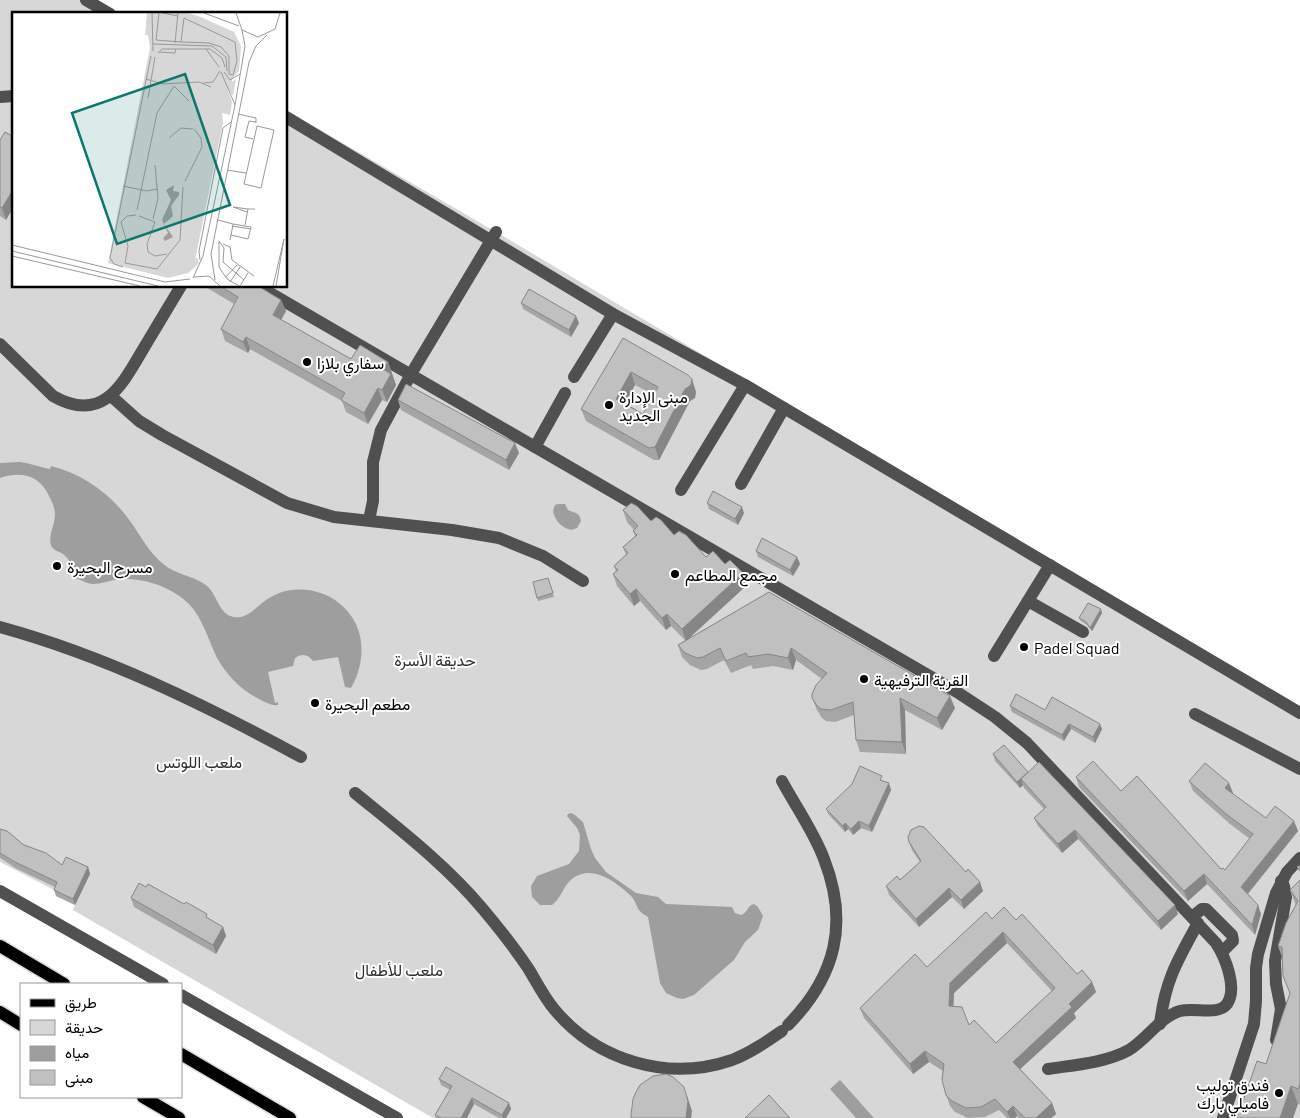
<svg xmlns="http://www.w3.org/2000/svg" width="1300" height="1118" viewBox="0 0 1300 1118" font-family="Barlow,Vazirmatn,sans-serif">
	<rect width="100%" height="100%" fill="#fff"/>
	<polygon fill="#d7d7d7" points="0,0 97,0 121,14 14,14 14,286 286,286 286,110 496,232 1300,708 1300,1118 433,1118 73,910 75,905 56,896 58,892 0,862"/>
	<g fill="#9e9e9e">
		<path d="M19,462C30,463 40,467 50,469L51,466C83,474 111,494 130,521C141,536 148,551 162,563C175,575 192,575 206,585C216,593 218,609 228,615C246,624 257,604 271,597C292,585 320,588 339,603C366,624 367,660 351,688L345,687L338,657L313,661C308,654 302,653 295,658L293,666L268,672L275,703L278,702V705C271,706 263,701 257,698C240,689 226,674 217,658C208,639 203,619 189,604C173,588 146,578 123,579C113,579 103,584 93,584C88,584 81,580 75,578C73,569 71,560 63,554C59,551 53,551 51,545C48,535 55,525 55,514C55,508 52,502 49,496C39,475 22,471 0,478V463Z"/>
		<path d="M558,504H565L568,510C574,513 580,512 581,521L577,528L571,530C561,527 555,521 553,511L555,505Z"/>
		<path d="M571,813L575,815L583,822L591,849L595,858L606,872L636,893L658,897L666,904L732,907L735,913L741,915C748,913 747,905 754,904L758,907L763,916L758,930L745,942L734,960L694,995L683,999L677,998L666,993L660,983L648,917C645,915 641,913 639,910C636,905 635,900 631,896C616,882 593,864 573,878C563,885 562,898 552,905H540L532,897L531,886L537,876L569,864L579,851L580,835L577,828L567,816L568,814Z"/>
		<polygon points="840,1080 874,1118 856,1118 830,1089"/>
	</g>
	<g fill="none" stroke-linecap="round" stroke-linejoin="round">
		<defs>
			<g id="major">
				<polyline points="0,946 64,984"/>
				<polyline points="0,1012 21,1025"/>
				<polyline points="181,1054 290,1118"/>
				<polyline points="143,1097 179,1118"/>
			</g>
		</defs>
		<use href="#major" stroke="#dbdbdb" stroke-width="15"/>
		<g stroke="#505050" stroke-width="12">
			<polyline points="86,0 110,14"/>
			<polyline points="0,97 14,96"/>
			<polyline points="286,117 613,314 745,385 1300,713"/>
			<path d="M258,286L957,692L995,717L1027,743L1216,943C1225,957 1238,988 1227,1004C1218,1016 1195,1007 1180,1011C1160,1017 1147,1039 1129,1050C1105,1063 1074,1065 1048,1069"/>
			<path d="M0,344L53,396C104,425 123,383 145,346C157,326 169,306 181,286"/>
			<polyline points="574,377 613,314"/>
			<polyline points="111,396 139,421 162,435 287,503 334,517 452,530 499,538 543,556 583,581"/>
			<polyline points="535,447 565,393"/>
			<polyline points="741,484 784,408"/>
			<polyline points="681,490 745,385"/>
			<polyline points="369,520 373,501 373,462 381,430 411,374 496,232"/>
			<polyline points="1028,601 1083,632"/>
			<path d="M0,627C106,656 205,705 301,757"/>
			<polyline points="994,656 1050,565"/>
			<polyline points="1195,714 1300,769"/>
			<path d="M782,781C796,807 814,832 824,859C849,923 836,976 788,1025"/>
			<path d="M355,793C399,829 445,864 482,908C498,927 514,947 528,968C536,981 544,997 554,1009C597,1061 668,1082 732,1060C750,1053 766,1042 782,1031"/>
			<polyline points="0,891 163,984"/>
			<polyline points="1192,917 1202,909 1206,909 1232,935 1233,941 1222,952"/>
			<polyline points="181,995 397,1118"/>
			<path d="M1160,1024C1165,981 1177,961 1198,923"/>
			<polyline points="1276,1040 1281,1009 1276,984 1275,961 1286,897 1284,886 1281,881"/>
			<polyline points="1223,1118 1254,1024 1256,1001 1256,968 1258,954 1276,893 1287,872 1300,858"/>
		</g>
		<use href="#major" stroke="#000" stroke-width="12"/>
	</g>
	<g fill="#a5a5a5" fill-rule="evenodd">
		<polygon points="14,137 14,206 6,220 0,216 0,140"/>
		<polygon points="204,286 258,286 281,300 286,311 281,320 351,359 388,362 396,385 387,402 382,400 368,424 346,412 342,401 250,349 248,353 225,341 221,329 234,304"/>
		<polygon points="521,303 579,323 571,337 523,309"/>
		<path d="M623,338L696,392L695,398L690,401L659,460H654L586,421L581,409ZM635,385L654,395L643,414L625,403Z"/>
		<polygon points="398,400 519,453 509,470 401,410"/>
		<polygon points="707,503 744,513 738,525 709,509"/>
		<polygon points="623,510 651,521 674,535 706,557 725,564 747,585 688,639 769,592 955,708 942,730 905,710 906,754 860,752 856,740 854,715 835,722 826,721 822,718 817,710 812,698 822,679 796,660 793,670 773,666 753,669 751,665 731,673 724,660 707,669 701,670 690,665 682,657 678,645 685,640 671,626 666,630 640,601 634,606 617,586 613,574 616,572 614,566 626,555 623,547 635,536 633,531 634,530 627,522"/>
		<polygon points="756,551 797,557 800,564 793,576 758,557"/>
		<polygon points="548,578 554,597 538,601 537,598"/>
		<polygon points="1102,613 1092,631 1087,625 1081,621 1079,618"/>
		<polygon points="1010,706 1102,729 1095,743 1071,729 1064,741 1012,712"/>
		<polygon points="993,754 1028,772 1178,914 1161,930 1078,839 1062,853 1038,826 1034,818 1044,809 1024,788 1023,785 1020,788 995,761"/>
		<polygon points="1076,777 1121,791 1221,869 1225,870 1250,839 1230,824 1193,791 1189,781 1233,793 1232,794 1266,818 1298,831 1248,894 1258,905 1261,914 1255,935 1207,884 1188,901 1079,787"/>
		<polygon points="884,782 891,790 872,832 861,828 853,835 848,829 845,832 829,815 826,809"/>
		<polygon points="0,829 24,845 62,865 88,867 90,874 75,905 56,896 54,890 55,887 17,869 0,858"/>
		<polygon points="909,842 983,891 964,909 952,897 919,927 889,895 886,886 900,880 920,862 912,850"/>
		<polygon points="1300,880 1300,1105 1298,1104 1266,1064 1290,994 1283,976 1282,957 1278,946 1296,906 1290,890"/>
		<polygon points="131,898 209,919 223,927 226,936 216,954 134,907"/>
		<path d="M992,919L1016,920L1077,974L1092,982L1096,992L1074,1013L1076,1018L1020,1069L1052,1103L1056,1114L1051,1118H1019L1017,1116L1015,1118H1007L999,1110L985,1117L968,1118L955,1112L950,1106L946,1095L943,1071L929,1062L913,1074L864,1018L860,1008L927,967ZM1007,943L1052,991L996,1043L969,1025L953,1006L954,993Z"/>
		<polygon points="439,1079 509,1103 511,1109 506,1118 499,1118 474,1104 467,1118 436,1118 435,1115 450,1090 441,1085"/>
	</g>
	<g fill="#868686">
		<polygon points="14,188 14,206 6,220 2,208"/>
		<polygon points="281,300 286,311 277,327 273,315"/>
		<polygon points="576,316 579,323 571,337 569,330"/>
		<polygon points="246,337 250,349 248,353 243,342"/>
		<polygon points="388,362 396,385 387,402 382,390 383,369"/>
		<polygon points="631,372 635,385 621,411 616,399"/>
		<polygon points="692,379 696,392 695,398 690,401 659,460 655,447 685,389"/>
		<polygon points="378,388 382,400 368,424 364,413"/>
		<polygon points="515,443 519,453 509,470 506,460"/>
		<polygon points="742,507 744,513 738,525 735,519"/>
		<polygon points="797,557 800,564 793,576 790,570"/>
		<polygon points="743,573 747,585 686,641 682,629"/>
		<polygon points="636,589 640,601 634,606 630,594"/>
		<polygon points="1101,609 1102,613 1092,631 1090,628"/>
		<polygon points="667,614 671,626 666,630 662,618"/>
		<polygon points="791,648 796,660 793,670 788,658"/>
		<polygon points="950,696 955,708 942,730 937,718"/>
		<polygon points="900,698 905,710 906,754 902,742"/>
		<polygon points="1069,724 1071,729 1064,741 1062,735"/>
		<polygon points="1100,724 1102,729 1095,743 1093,737"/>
		<polygon points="1028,772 1021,779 1023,785 1020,788 1017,782"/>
		<polygon points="889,783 891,790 872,832 869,826"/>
		<polygon points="1229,783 1233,793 1228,798 1225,788"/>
		<polygon points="859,821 861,828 853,835 851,829"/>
		<polygon points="1294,821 1298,831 1245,897 1241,887"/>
		<polygon points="845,823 848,829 845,832 843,826"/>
		<polygon points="1075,830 1078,839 1062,853 1058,844"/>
		<polygon points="88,867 90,874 75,905 73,899"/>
		<polygon points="1204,874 1207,884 1188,901 1184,891"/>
		<polygon points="980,882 983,891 964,909 961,900"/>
		<polygon points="949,888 952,897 919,927 916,919"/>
		<polygon points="1175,905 1178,914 1161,930 1158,921"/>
		<polygon points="1258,905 1261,914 1255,935 1252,925"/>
		<polygon points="223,927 226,936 216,954 213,945"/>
		<polygon points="1003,932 1007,943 954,993 953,1016 949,1006 950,983"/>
		<polygon points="1092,982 1096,992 1074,1013 1076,1018 1017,1072 1013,1062 1069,1004"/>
		<polygon points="925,1051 929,1062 913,1074 910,1064"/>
		<polygon points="1291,1086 1298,1104 1293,1118 1280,1118"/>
		<polygon points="687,1096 692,1111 691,1118 686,1118"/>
		<polygon points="472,1098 474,1104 467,1118 461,1118"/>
		<polygon points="509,1103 511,1109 506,1118 503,1118 502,1115"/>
		<polygon points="1052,1103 1056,1114 1051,1118 1036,1118"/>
		<polygon points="1013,1106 1017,1116 1015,1118 1010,1118 1007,1112"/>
	</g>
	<g fill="#c0c0c0" stroke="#868686" fill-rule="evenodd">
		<polygon points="5,132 14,137 14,188 2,208 0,207 0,140"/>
		<polygon points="220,286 258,286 281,300 273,315 351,359 360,345 388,362 383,369 391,374 382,390 378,388 364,413 341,400 345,393 246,337 243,342 221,329 238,297"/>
		<polygon points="529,289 576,316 569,330 521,303"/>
		<path d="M623,338L688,375L692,379L691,385L685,389L655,447L649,448L581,409ZM631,372L658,387L643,414L616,399Z"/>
		<polygon points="406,384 515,443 506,460 398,400"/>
		<polygon points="713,491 742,507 735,519 707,503"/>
		<polygon points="631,503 637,506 651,521 656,517 661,520 674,535 679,531 686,535 706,557 713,551 725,564 730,560 743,573 682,629 667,614 662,618 636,589 630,594 613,574 618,570 614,566 628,553 623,547 637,535 633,531 638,526 623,510"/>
		<polygon points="762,538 797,557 790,570 756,551"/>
		<polygon points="548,578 553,593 537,598 533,582"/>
		<polygon points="769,592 950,696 937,718 900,698 902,742 856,740 853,702 831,710 821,709 817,706 812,698 812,694 816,685 827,673 791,648 788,658 768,654 748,657 746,653 726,661 720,648 703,657 697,658 685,653 678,645"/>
		<polygon points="1088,603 1101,609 1090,628 1086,622 1079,618"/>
		<polygon points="1016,694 1045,710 1052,697 1100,724 1093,737 1069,724 1062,735 1010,706"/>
		<polygon points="1004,745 1028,772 1017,782 993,754"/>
		<polygon points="1093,761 1121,791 1137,776 1221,869 1223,868 1225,870 1253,834 1226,814 1189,781 1205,763 1229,783 1225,788 1266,818 1275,806 1294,821 1241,887 1258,905 1252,925 1204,874 1184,891 1076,777"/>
		<polygon points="1039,762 1175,905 1158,921 1075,830 1058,844 1034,818 1046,807 1021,779"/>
		<polygon points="860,766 882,776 880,780 889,783 869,826 859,821 851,829 845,823 843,826 826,809 852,784"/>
		<polygon points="919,826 924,827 966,872 968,869 980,882 961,900 949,888 916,919 886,886 897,876 900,880 921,861 909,842 908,837 911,830"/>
		<polygon points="0,829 7,831 24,845 46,853 62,865 66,857 88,867 73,899 54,890 57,882 15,862 0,853"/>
		<polygon points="1300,865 1300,871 1297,867"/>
		<polygon points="1300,880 1300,1084 1298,1089 1291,1086 1280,1118 1237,1118 1257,1061 1266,1064 1290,993 1283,976 1282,947 1278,946 1286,923 1298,901 1290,890"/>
		<polygon points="139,883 146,887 148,884 184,904 186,902 207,914 206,917 223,927 213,945 131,898"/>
		<path d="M1004,907L1016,920L1022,914L1077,974L1082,970L1092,982L1069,1004L1072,1007L1013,1062L1052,1103L1036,1118H1025L1013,1106L1007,1112L995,1099L981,1107L966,1108L952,1101L946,1095L942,1080L944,1064L925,1051L910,1064L860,1008L915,954L927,967L986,912L992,919ZM1003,932L1055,988L996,1043L974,1020L969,1025L962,1007L949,1006L950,983Z"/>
		<polygon points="446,1067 509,1103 502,1115 472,1098 461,1118 441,1118 435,1115 452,1086 439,1079"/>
		<polygon points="666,1074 673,1077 684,1087 688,1101 686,1118 631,1118 631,1115 633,1099 636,1092 640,1085 653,1076"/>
		<polygon points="769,1095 790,1118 745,1118"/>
	</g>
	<g fill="#000" stroke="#fff" stroke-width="2">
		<circle cx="307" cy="362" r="5"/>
		<circle cx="609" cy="405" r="5"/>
		<circle cx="57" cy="566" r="5"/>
		<circle cx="675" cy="574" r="5"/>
		<circle cx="1024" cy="647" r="5"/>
		<circle cx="864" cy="679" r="5"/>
		<circle cx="315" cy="703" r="5"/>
		<circle cx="1279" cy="1093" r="5"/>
	</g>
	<g text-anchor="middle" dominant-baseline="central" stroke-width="4" stroke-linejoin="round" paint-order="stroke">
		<g font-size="16" fill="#000" stroke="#fff" text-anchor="start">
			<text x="317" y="362">سفاري بلازا</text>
			<text x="619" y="396">مبنى الإدارة<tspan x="619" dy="18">الجديد</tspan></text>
			<text x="67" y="566">مسرح البحيرة</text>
			<text x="685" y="574">مجمع المطاعم</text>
			<text x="1034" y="647">Padel Squad</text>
			<text x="874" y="679">القرية الترفيهية</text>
			<text x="325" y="703">مطعم البحيرة</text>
			<text x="1269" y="1084" text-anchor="end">فندق توليب<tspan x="1269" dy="18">فاميلي بارك</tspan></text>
		</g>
		<g font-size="16" fill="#2e2e2e" stroke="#fff">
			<text x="435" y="659">حديقة الأسرة</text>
			<text x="199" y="761">ملعب اللوتس</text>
			<text x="399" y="969">ملعب للأطفال</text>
		</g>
	</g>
	<g transform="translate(12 12)">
		<rect width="275" height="275" fill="#fff"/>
		<path d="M135,1H176L189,5L222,20L229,34L227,59L220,67V70L224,67L221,84L215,76L220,90L218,103L210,101L211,111L183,248L185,245L187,251L172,265L176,261L156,266L96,251L138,36L136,23H133Z" fill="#d7d7d7"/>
		<path d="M162,173L161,179L167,180V183L159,194L161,204L152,212L161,225L153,229L151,226L156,221L150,208L159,188L154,178Z" fill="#9e9e9e"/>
		<path fill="none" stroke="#999" stroke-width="1" d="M140,1L141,39M147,1L144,28L169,30M151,1L166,4M192,1L227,14M224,1L230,18L246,25L263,17L268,1M172,6L223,30L225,49L221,63L217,62V44L209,35L197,31L169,30ZM163,31L166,1M141,32L200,34L214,45L215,59M194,37L207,55M147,40L163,41L164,37M146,41L150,37H198L210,46L213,55M209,60L223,93M212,60L218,68L228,62M134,67L151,72L187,70L199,75M191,71L201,70L208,59M136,86L143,45M226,102L244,106V111M245,114L262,118L249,176L232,172ZM157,126L169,116L181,117M241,127L233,125L237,109L244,110M215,158L234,161M173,169L190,135L189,126L182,117M111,174L135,179L145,177M125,198L145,101L162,74L177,89M235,200L221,195L236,197M124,203L115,204L109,210L116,234L113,251L145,257L168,228L171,175M127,204L143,210L135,232L136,240L143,244L155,242M141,207L146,186L143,153M206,208L221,212M233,213L236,197H243M220,214L239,217M218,228L221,213V212L239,215L236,227L219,223M207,229V255L215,267L227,274M207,229L212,236L211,250L232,268M211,232L218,235L220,248L242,264M0,233L153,270L178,267M0,239L146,274M0,244L128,274M188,248L187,239L211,116L219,110M111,255L102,252L98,246L139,44M182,265L197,264L208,274M214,265L225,253M181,266L191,244L223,93L233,34L230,18M203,268L199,242L237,50L244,34L255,23M218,270L228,255M228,274L236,261M261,274L272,227L264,274"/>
		<path fill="#0f766e" fill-opacity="0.15" stroke="#0f766e" stroke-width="2.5" d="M173,62L218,193L105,232L60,101Z"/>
		<rect width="275" height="275" fill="none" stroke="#000" stroke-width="2.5"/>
	</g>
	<rect x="20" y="983" width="162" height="115" fill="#ffffff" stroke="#999999"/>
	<rect x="30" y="999" width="25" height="8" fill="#000000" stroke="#999999"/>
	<text x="65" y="1008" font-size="15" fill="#000000">طريق</text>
	<rect x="30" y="1020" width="25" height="15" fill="#d7d7d7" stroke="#999999"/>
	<text x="65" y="1033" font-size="15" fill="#000000">حديقة</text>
	<rect x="30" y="1046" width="25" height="15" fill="#9e9e9e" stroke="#999999"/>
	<text x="65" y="1058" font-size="15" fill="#000000">مياه</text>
	<rect x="30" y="1070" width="25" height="15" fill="#c0c0c0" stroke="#999999"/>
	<text x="65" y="1083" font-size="15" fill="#000000">مبنى</text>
</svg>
